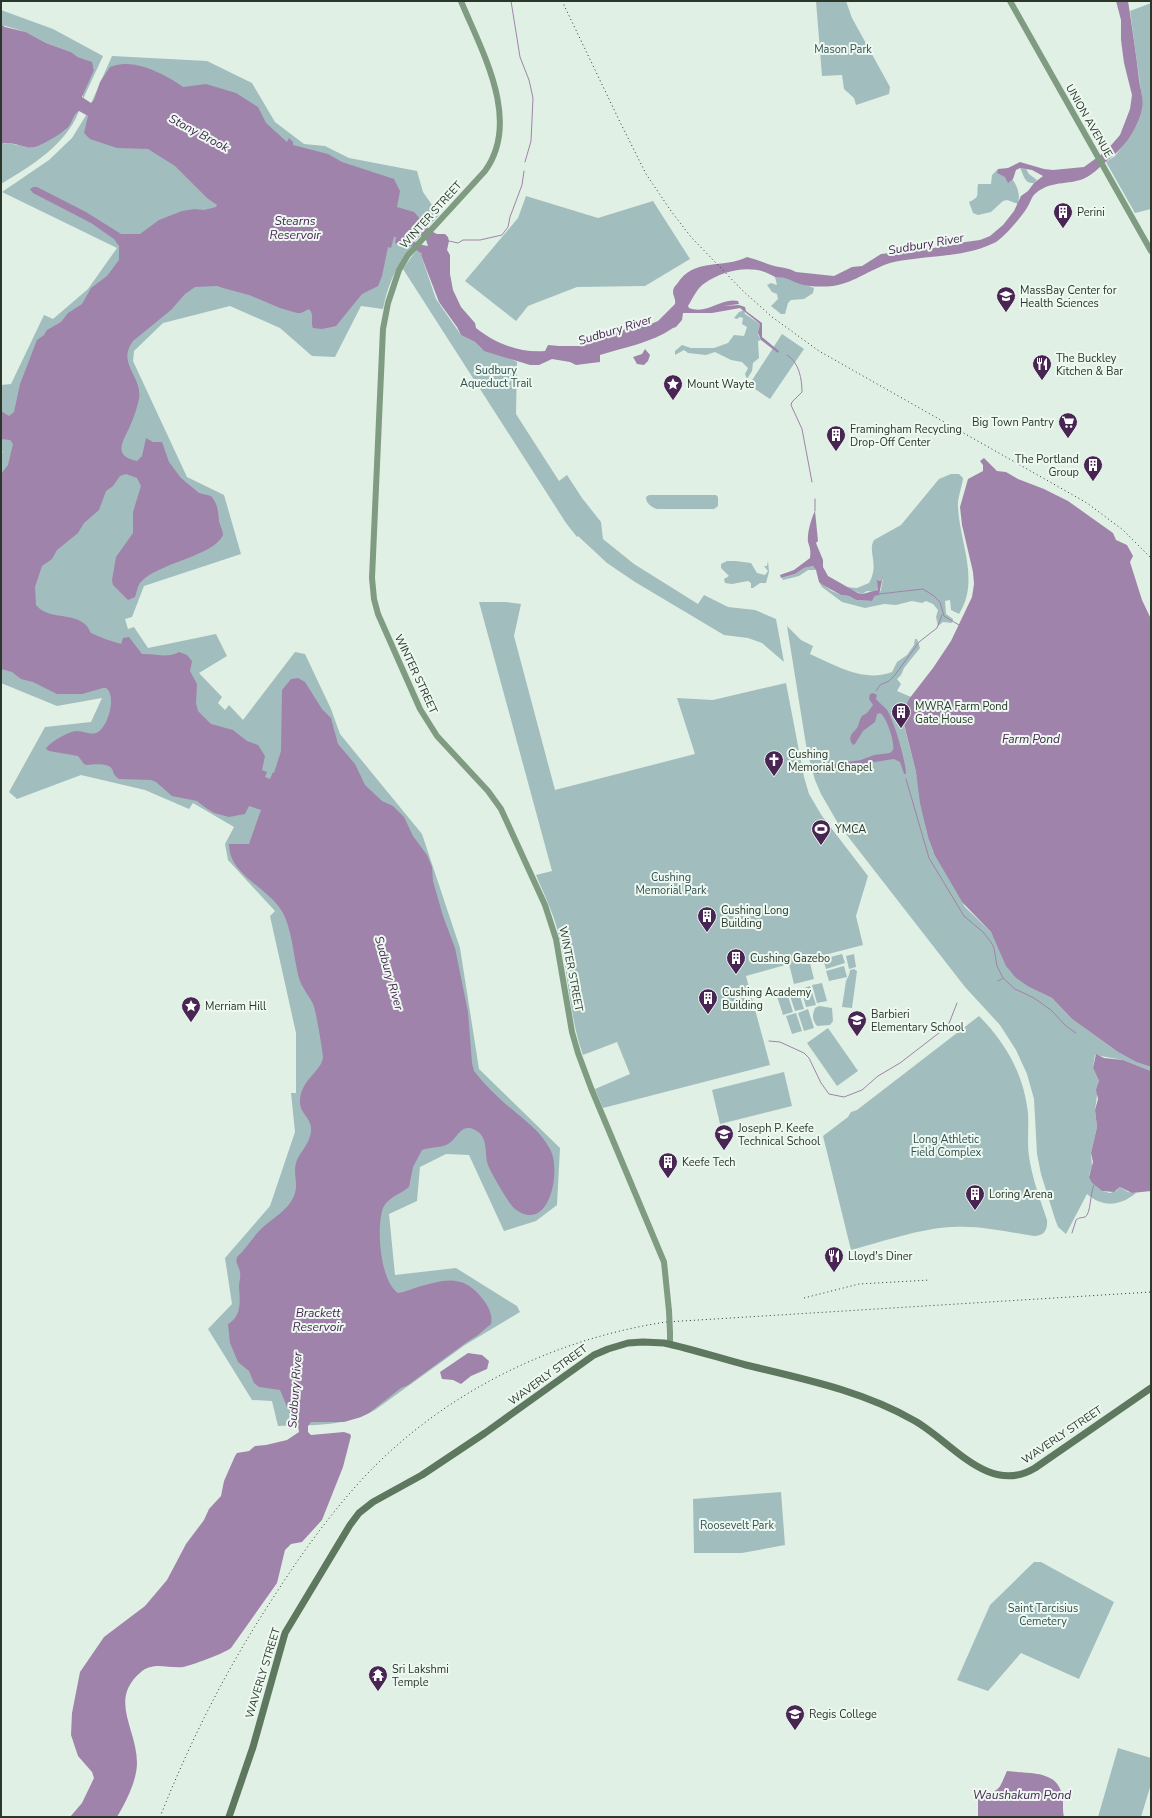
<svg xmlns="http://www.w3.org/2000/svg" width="1152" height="1818" viewBox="0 0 1152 1818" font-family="'Nunito Sans',sans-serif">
	<rect width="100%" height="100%" fill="#e1f0e4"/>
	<g fill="#a2bdbe">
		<polygon points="816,1 846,1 852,18 890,87 889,94 856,105 854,98 844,89 842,75 822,76"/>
		<polygon points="1151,3 1151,209 1135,213 1106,162 1115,156 1131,135 1137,124 1142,98 1130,11"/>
		<polygon points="1,10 53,29 103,56 83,99 83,94 94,68 86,60 78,57 71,52 46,43 26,32 2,25"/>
		<path d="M112,56L207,61L252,83L275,122L304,144L325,146L349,158L417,171L423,192L439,215C411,245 391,267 383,309L361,306L335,357L312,356L280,328L230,306L163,323L134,351L133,361L187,477L224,495L241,554L144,586L132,617L125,619L128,629L134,627L148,648L216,634L227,656L199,673L222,697L218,703L225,710L229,705L243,720L295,652L305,654L331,709L340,734L422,834L460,948L479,1069L560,1148L557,1205L536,1221L504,1231L469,1155L446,1154L420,1167L417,1201L389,1214L395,1275L456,1268L517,1306L520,1312L465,1345L375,1410C345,1427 312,1425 278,1426L272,1401L252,1400L208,1329L232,1304L225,1258L270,1206L295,1132L291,1093H296V1033L270,916L275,911L228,860L225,844L234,827L193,803L189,809L145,790L81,775L17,799L9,792L45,727L91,722L102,698L57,706L1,683V454L3,452L1,451V385L11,384L44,315L53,319L88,289L117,248L2,192L49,160L72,138L85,117Z"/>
		<path d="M79,111C66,145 31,166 1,184V144L8,143L27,147L41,144L65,130L76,112Z"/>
		<path d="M1020,168L1026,169L1029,174L1037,180L1034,183C1024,184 1024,175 1020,168Z"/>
		<path d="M998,169C1012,173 1022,190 1018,204L1007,200L1003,201L991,212L978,215L973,213L969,202C981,196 976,196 978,184H991L992,175Z"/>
		<polygon points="526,196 598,218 653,201 690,259 645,286 577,287 528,306 516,321 465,281 518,218"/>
		<polygon points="417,249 422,254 421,255 436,299 461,335 475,342 482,349 509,358 517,362 516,414 559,481 567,475 582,498 601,522 603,539 634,564 698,604 704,595 728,607 755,610 776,619 784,662 762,643 748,638 724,635 635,582 607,563 578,536 577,537 566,523 403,269"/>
		<polygon points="782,276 814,288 813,293 804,299 791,300 788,303 785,314 781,314 771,306 778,299 777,294 772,292 767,285 771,283 777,285 775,277"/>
		<polygon points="744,310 745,314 760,324 758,335 761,340 758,341 759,358 753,363 752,371 747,379 745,374 748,368 742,362 731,360 715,352 706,355 688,353 684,350 675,355 675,351 682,345 691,348 714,348 728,343 734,335 744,336 747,327 742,324 743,318 740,317 737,319 734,318 739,312"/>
		<polygon points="782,334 804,349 770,399 749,385"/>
		<path d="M951,474H959L963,478C962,488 957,498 958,508C960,543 980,581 959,614L951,610L950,600L945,601L946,614L953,619L952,623L943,622L938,626L936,617L938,610L933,604L926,601L922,603L912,601L896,605L884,604L865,608L842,602L822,587L819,582L832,591L841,595L849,596L856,600L872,601L875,596L878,595L881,590L883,578L881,581L878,580V589L875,592L867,591L862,594L845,587L857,588L869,583C880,564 867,552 874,540L901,525L939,479Z"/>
		<path d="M649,495H716L718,497V506L714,509H657C651,507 646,503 646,497Z"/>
		<polygon points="727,561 735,561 751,563 757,573 765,575 768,571 764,566 767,566 768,561 769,572 766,583 760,583 753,588 751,588 751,583 748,581 732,584 725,583 724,579 729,576 721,568 721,564"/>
		<polygon points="813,566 816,570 808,570 799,576 783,580 782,578 795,574 804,568"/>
		<path d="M479,602H506L521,604L514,636L555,790L695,754L677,698L713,700L786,683L804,777L809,794L822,816L868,876L856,916L863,945L809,959L814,979L794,984L789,964L746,976L770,1065L603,1108L595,1089L630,1074L617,1042L583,1055C570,1019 569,979 560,941C556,918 545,897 536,875L552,871Z"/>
		<path d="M787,626L801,640L813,646L810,654C835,665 864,683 892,672L897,662L907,655L914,645L915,639H917L920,648L904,668L901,675L897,679L901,684L897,691L911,697L903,712L902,717L916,772L927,833L933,852L965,907L991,932L1010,971L1029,987L1052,998L1072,1019L1118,1052L1136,1062L1151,1067V1071L1123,1060L1095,1055L1093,1068L1099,1081L1095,1110L1097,1127L1091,1153L1092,1166L1089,1175L1092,1183L1102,1191L1110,1193L1116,1191L1120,1187L1128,1192L1136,1193C1120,1206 1103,1208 1087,1194L1066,1234L1058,1227L1055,1219L1041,1174L1037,1154L1034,1099L1027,1074L1016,1050L1000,1025L965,987L839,825L821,794L815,780L807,751Z"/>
		<polygon points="842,954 845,963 826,969 823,959"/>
		<polygon points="854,954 856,967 849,969 846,956"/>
		<polygon points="844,966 847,977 829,981 826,971"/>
		<polygon points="854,969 857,971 852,1008 842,1007 846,981 849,975 850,970"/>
		<polygon points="822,983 827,1001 817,1003 812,985"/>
		<polygon points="810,986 816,1005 806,1007 801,989"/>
		<polygon points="798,990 804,1009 795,1011 789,993"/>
		<polygon points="787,993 793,1012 783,1015 777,996"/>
		<path d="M819,1006L832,1008L833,1021L830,1025L817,1026C812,1020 812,1015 815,1008Z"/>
		<polygon points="808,1009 814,1028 804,1031 798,1013"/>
		<polygon points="796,1013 802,1031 792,1034 786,1016"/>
		<path d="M979,1016C1006,1043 1024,1075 1028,1113C1029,1127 1027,1141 1029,1156C1032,1178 1040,1199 1047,1220C1048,1230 1044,1236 1034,1236C1008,1232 980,1225 952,1227C922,1228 881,1242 851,1250L823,1136L848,1117L851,1112L857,1110Z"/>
		<polygon points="828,1028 858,1071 837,1086 807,1043"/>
		<polygon points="784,1072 792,1106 720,1124 712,1090"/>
		<polygon points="781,1492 785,1545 742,1553 694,1553 693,1499"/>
		<polygon points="1034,1562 1041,1562 1114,1602 1079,1679 1021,1653 988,1691 957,1680 990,1605"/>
		<polygon points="1118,1748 1151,1758 1151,1784 1141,1817 1098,1817"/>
	</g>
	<g fill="#a083aa" fill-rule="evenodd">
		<path d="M1116,1H1128C1132,27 1136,53 1139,79C1140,89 1144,98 1142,108C1138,129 1124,148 1108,160C1101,165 1095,173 1087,177C1072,186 1053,179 1036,193C1032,196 1031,201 1028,206C1024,214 1002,240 994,243C963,258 928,255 894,262C873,267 855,283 833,286C822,287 810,287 800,284C788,280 788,277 775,277C754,263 724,270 705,283C697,288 693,298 688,306L689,308C708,315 721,297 738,301L739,304L723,306L739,305L745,307L746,311L762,323V337L779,351L778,353L761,340L758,333L760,324L740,308L712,313H683L682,320L676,327L673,328C651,343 625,347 600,355V362L576,365L570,362L552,359L539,365H530L484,351L475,342L461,335L457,327L439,302L421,255L422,254L411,246L395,243L396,237H394L391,248L388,247L382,276L378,286L362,294L336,326L322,329L313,328C310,321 315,315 309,309L301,313H297L280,308L249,295L223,288L217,286L195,287L185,294L171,310L133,341C116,364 143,376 139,399C137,408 134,417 130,426C124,440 111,456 137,461L142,456L146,438L153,442H162L169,462L181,478L199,493L211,496C218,504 218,511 219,521C220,526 223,530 223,535C213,557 156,563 140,583C137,587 137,592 135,597L128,600L113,585L112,580L116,557L133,533V512L141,486L137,478L126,474L120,476L113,486L106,491L99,510L84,523L78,533L57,550L52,559L42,566L35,587L36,605C48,620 72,612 86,625C88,627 89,630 91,633L105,639L121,644L123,638L129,637L142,654C156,653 166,659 179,652L187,655L192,661L190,671L197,684L196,703L198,711L211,724L233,730L247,741L258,745L265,756L262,770L267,772L265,777L270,779L273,772L274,773L281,751L282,690L291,679L298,678L305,682L322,709L331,718L338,744L355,764L365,785L382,801L393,806L404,817L413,836L427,855L432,867L433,881L443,916L455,948L468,1012L472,1063L474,1071C484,1084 500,1100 513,1110C527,1122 541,1132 550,1149C562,1171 549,1235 515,1209C510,1206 490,1171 488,1165C484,1153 489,1137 475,1130C460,1122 457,1141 446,1145C438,1148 430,1147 422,1150L413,1167L409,1187C402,1193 387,1198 383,1208C376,1227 380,1281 398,1293C405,1292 411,1289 418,1287C445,1279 463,1274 482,1298C488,1306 493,1314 491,1324L478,1335L467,1342L408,1385L401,1388L369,1413L361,1417L344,1422H311L308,1426V1432L311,1435L344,1432L350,1434L351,1436L343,1467L322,1520L302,1542L291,1544L285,1550L277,1583L231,1648C225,1653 190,1666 183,1667C169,1669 154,1661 141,1672C108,1700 137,1728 137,1763C137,1780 126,1802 117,1817H70L82,1803L94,1778L92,1772L78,1756L71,1735L72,1713L80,1672L104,1637L145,1606L167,1580L186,1544L204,1520L209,1509L221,1496L224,1481L235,1456L237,1453L249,1451L255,1446L266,1445L287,1440L299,1432L298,1426L293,1421L280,1390L259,1387L254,1383L249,1371L238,1362L230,1343L228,1324C242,1316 240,1301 239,1287C239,1282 241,1277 240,1272C239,1266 235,1263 237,1257C246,1249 252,1238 260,1230C272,1218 290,1210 295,1193C298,1183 293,1173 296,1163C300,1151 312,1143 311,1127C310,1118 300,1112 300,1103C299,1081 320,1073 323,1058C323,1053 316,1010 313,1004C309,995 301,987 299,978C294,959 292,930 283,913C269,887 229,876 229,844H249L261,810L249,806L245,814L229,817L214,813L206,808L197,801L172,796L156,782L151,780L119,779C114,776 114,773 112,769C107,762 93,765 87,765L84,764L78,756L49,751L46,749C48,743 71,730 77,731C84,731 92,736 98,732C108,726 117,696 106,688H103L82,694H57L33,682L21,679L12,672L1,669V474L8,465L13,444L10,440L1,439V411L9,416L14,412L20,384L37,340L44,335L47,330L61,322L68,313L82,304L91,288L107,276L119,260V246L114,239L91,223L33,193L30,189L33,187H37L86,212L121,234H140L159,220L182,211L195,209L204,210L216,207L217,205L207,198L175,166L148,149L117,148L90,139L84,133L88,116L79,111C73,114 73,121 69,126C65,132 42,145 35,147C23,149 12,140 1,144V24L5,27L26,32L46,43L71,52L78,57L92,62L94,70L82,97L91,103L94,100L100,82L110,67C133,57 165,74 183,87L206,84L236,93L258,107L266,123L287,142L289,138L293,142V145L328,154L342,162L394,179L400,191L397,207L414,212L431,231L437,234H445L448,237L449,241L447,250L450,255V274L453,290L461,307L475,323L476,328C496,344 520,353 545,351L548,345L559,346H583L594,340L615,334L629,327L651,324L658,321L675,304C676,299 673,296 673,292C673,288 675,286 677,284C694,257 723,269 747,257C755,259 763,262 771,265C780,268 788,267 796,272L834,276L852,267L862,266L881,254L934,248L945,245H954L958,243L980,240L990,236L1003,225L1014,211L1021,196L1028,191L1034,183L1043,176L1032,170L1020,168L1016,170L1013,179L1008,183L1005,177L997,173L998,169L1008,168L1020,162L1044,169L1053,170L1084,167L1106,151L1120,135L1130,109L1132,95L1124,63L1121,40V20ZM412,232L425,237L428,246C421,245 412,243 409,236Z"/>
		<polygon points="645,349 650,355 648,361 644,365 637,364 633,357 642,354"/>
		<polygon points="984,458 997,471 1006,472 1018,479 1044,489 1068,501 1113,533 1116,540 1127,545 1133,556 1130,562 1142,600 1151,619 1151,1067 1136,1062 1118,1052 1072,1019 1052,998 1029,987 1015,977 1006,966 991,932 962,902 934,854 928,837 920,803 916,772 902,716 909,699 933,668 951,641 972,597 974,584 973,572 962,525 960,507 968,479 983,471 983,465 980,461"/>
		<path d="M815,511L818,541L816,543L823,560V567L828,576L858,593L862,594L878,590L877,580L881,581L883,576L879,595L875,596L872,601L856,600L849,596L841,595L823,585L819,582L816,570L813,566L804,568L795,574L781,578L780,575L794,570L810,558C811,551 810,548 808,542C807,533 811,519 815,511Z"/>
		<path d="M873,693L877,695L876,699C879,703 884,706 887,710C894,720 906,762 906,774H904L900,762L894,759L836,768L817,774L816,771L834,764L861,760L874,755L890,753L893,750C895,743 887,717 880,713L877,714L875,722L863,731L855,744L853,745C847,737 852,734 857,728C859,725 859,720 862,716L867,713L873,705L869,699L870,694Z"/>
		<polygon points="1096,1054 1104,1058 1123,1060 1151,1071 1151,1191 1132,1193 1120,1187 1114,1192 1102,1191 1092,1183 1089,1177 1093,1162 1091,1153 1097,1127 1095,1110 1098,1099 1096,1090 1099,1081 1093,1068"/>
		<polygon points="468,1353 482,1355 489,1361 487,1369 471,1376 461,1384 453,1380 442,1379 440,1372"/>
		<path d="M1007,1771C1027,1774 1057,1769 1062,1795C1064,1802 1062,1810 1064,1817H978V1794C1001,1791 998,1791 1007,1771Z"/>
	</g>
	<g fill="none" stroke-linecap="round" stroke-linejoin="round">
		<g stroke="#a083aa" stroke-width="1">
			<polyline points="511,1 520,57 529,80 533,98 531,141 525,162"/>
			<polyline points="449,241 458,243 463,240 480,240 502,235 508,227 510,217 522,185 524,171"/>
			<path d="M787,355C799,362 802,379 802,392L792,402L791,405L802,429L812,482"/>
			<polyline points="815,499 815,511"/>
			<polyline points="879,594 923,589 934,596 940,602 944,616 959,625"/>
			<polyline points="876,691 880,685 889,681 895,675 919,642 937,628 942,615"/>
			<polyline points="906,779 929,858 964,916 983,932 991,942 994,948 997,966 1003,978 1015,989 1034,998 1051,1010 1066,1026 1076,1033"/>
			<polyline points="998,981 1002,979"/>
			<polyline points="769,1041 780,1042 804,1053 809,1058 821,1083 829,1094 844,1097 862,1090 878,1076 900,1063 948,1026 957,1003"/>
			<path d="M1072,1233L1076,1220C1080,1217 1082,1218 1085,1217C1091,1214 1090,1193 1094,1185"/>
		</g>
		<g stroke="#7f9b81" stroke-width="6">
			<path d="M461,1C481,50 522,120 485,171L408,255L399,270L388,303L383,329L372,578L374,599L378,614L420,709L437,736L488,791L501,809L545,905L556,939L572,1032L578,1053L591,1088L664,1262L669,1311"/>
			<polyline points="1010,1 1151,251"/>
			<polyline points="670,1344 670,1333"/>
		</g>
		<path stroke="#5e775f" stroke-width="7" d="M229,1817L253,1747L285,1633L350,1525L359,1513L373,1502L422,1475L485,1433L594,1355L608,1349L628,1343L643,1342L664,1343C692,1349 719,1358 746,1365C804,1379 863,1391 915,1421C952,1442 989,1496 1035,1468L1151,1388"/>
		<g stroke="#2b372b" stroke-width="1" stroke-dasharray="1 3" stroke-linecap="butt">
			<polyline points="562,1 620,122 646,174 671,211 691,237 742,290 772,317 819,351 1087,503 1123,530 1151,558"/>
			<polyline points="804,1298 859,1284 930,1280"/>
			<path d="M160,1817C191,1739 227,1668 273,1598C301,1554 332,1511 368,1473C447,1391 554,1339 666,1322L1151,1292"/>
		</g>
		<polyline stroke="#7f9b81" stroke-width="6" points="669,1311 670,1333"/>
	</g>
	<defs>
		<symbol id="building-pin" viewBox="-11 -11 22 30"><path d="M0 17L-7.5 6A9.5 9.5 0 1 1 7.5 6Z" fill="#492554" stroke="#edf8f0"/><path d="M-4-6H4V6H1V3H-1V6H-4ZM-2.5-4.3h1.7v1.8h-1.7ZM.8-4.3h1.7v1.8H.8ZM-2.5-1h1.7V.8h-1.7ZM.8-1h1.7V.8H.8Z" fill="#fff"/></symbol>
		<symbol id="university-pin" viewBox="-11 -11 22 30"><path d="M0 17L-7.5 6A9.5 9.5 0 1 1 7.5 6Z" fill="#492554" stroke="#edf8f0"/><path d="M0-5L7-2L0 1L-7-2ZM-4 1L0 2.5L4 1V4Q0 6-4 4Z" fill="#fff"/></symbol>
		<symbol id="restaurant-pin" viewBox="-11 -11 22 30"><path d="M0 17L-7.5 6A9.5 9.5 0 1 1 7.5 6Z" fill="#492554" stroke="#edf8f0"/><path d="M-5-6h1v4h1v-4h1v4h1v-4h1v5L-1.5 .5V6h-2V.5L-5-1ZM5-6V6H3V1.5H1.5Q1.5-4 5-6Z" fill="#fff"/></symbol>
		<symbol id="sight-pin" viewBox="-11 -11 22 30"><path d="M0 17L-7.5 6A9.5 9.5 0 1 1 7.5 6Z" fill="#492554" stroke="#edf8f0"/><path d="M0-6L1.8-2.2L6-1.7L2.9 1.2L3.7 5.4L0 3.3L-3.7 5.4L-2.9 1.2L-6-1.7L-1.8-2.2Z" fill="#fff"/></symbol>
		<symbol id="supermarket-pin" viewBox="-11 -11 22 30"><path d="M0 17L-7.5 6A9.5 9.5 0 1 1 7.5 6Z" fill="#492554" stroke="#edf8f0"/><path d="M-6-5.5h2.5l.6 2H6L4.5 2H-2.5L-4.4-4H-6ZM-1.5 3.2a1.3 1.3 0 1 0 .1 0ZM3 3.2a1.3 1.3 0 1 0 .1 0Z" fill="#fff"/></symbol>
		<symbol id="church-pin" viewBox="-11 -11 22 30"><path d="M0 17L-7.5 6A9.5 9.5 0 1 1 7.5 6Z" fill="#492554" stroke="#edf8f0"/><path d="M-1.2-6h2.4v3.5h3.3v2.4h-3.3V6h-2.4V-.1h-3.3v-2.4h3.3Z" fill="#fff"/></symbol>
		<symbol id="stadium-pin" viewBox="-11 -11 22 30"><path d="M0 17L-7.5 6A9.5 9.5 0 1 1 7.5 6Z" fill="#492554" stroke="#edf8f0"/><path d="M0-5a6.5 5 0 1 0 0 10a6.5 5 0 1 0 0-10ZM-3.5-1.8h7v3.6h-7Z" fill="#fff"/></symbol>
		<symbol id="school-pin" viewBox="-11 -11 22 30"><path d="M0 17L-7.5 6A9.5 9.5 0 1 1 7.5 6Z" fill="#492554" stroke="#edf8f0"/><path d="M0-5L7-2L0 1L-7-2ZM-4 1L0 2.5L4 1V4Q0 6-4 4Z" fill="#fff"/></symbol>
		<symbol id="temple-pin" viewBox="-11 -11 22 30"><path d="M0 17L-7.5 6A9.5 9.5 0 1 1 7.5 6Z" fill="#492554" stroke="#edf8f0"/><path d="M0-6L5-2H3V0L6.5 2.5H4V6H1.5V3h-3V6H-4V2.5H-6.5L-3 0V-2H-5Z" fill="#fff"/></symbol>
	</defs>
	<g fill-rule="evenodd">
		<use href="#building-pin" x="1052" y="201" width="22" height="30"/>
		<use href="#university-pin" x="995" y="285" width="22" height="30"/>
		<use href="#restaurant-pin" x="1031" y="353" width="22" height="30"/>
		<use href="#sight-pin" x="662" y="373" width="22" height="30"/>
		<use href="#supermarket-pin" x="1057" y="411" width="22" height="30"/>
		<use href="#building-pin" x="825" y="424" width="22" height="30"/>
		<use href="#building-pin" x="1082" y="454" width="22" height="30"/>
		<use href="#building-pin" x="890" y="701" width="22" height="30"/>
		<use href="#church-pin" x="763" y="749" width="22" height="30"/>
		<use href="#stadium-pin" x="810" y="818" width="22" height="30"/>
		<use href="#building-pin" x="696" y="905" width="22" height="30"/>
		<use href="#building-pin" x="725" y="947" width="22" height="30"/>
		<use href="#building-pin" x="697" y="987" width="22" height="30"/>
		<use href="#sight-pin" x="180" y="995" width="22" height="30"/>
		<use href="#school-pin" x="846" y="1009" width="22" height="30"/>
		<use href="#school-pin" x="713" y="1123" width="22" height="30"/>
		<use href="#building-pin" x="657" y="1151" width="22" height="30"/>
		<use href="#building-pin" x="964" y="1183" width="22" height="30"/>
		<use href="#restaurant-pin" x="823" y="1245" width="22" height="30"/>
		<use href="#temple-pin" x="367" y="1664" width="22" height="30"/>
		<use href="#school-pin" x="784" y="1703" width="22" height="30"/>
	</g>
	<g text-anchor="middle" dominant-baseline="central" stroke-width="4" stroke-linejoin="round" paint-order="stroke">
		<g font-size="11" fill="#325052" stroke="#edf8f0">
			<text x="843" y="49">Mason Park</text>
			<text x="496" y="370">Sudbury<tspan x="496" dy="13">Aqueduct Trail</tspan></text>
			<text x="671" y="877">Cushing<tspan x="671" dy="13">Memorial Park</tspan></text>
			<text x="946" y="1139">Long Athletic<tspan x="946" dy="13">Field Complex</tspan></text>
			<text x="737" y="1525">Roosevelt Park</text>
			<text x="1043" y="1608">Saint Tarcisius<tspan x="1043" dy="13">Cemetery</tspan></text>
		</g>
		<g font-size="11" fill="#2b372b" stroke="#edf8f0">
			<text transform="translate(1089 121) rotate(60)">UNION AVENUE</text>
			<text transform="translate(431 215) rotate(-48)">WINTER STREET</text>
			<text transform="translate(416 674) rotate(65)">WINTER STREET</text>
			<text transform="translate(571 969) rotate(79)">WINTER STREET</text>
			<text transform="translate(548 1375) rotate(-36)">WAVERLY STREET</text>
			<text transform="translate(1062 1435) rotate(-34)">WAVERLY STREET</text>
			<text transform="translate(263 1673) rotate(-73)">WAVERLY STREET</text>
		</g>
		<g font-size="11" fill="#2b372b" stroke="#edf8f0" text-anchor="start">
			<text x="1077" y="212">Perini</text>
			<text x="1020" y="290">MassBay Center for<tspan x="1020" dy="13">Health Sciences</tspan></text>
			<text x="1056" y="358">The Buckley<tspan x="1056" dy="13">Kitchen &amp; Bar</tspan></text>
			<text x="687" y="384">Mount Wayte</text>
			<text x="1054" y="422" text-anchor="end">Big Town Pantry</text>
			<text x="850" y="429">Framingham Recycling<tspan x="850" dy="13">Drop-Off Center</tspan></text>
			<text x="1079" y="459" text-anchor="end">The Portland<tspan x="1079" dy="13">Group</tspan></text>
			<text x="915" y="706">MWRA Farm Pond<tspan x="915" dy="13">Gate House</tspan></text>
			<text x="788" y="754">Cushing<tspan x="788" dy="13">Memorial Chapel</tspan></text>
			<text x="835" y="829">YMCA</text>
			<text x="721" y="910">Cushing Long<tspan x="721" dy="13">Building</tspan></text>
			<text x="750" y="958">Cushing Gazebo</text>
			<text x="722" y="992">Cushing Academy<tspan x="722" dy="13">Building</tspan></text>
			<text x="205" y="1006">Merriam Hill</text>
			<text x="871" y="1014">Barbieri<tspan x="871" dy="13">Elementary School</tspan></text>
			<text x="738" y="1128">Joseph P. Keefe<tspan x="738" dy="13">Technical School</tspan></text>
			<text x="682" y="1162">Keefe Tech</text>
			<text x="989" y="1194">Loring Arena</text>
			<text x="848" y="1256">Lloyd's Diner</text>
			<text x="392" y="1669">Sri Lakshmi<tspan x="392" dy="13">Temple</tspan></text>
			<text x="809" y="1714">Regis College</text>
		</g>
		<g font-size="12" font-style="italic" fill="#492554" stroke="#edf8f0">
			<text transform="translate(199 133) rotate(28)">Stony Brook</text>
			<text x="295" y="221">Stearns<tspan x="295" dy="14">Reservoir</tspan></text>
			<text transform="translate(926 244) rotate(-10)">Sudbury River</text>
			<text transform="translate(615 330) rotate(-17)">Sudbury River</text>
			<text x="1031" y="739">Farm Pond</text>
			<text transform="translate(389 973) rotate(74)">Sudbury River</text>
			<text x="318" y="1313">Brackett<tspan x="318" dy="14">Reservoir</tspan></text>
			<text transform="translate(295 1390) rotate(-86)">Sudbury River</text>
			<text x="1022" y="1795">Waushakum Pond</text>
		</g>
	</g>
	<rect width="1152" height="1818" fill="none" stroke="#2b372b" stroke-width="4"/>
</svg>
